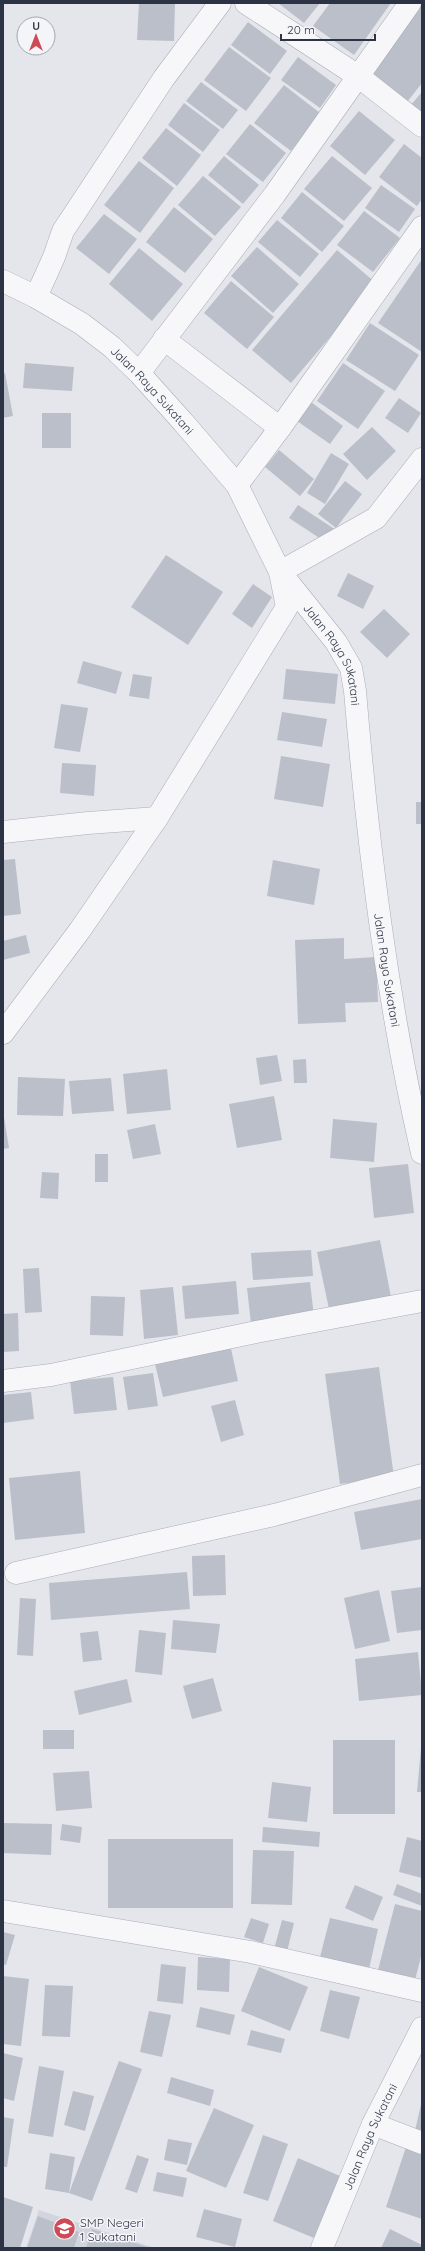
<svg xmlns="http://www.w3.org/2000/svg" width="425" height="2251" viewBox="0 0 425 2251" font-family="Quicksand,sans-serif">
	<rect width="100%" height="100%" fill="#e4e6ec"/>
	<polygon fill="#d2d5de" points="39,2210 155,2248 26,2248"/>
	<g fill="#bbbfc9">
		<polygon points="139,3 175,3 174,41 137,40"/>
		<polygon points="278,3 320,3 304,23"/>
		<polygon points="330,3 391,3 354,55 313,26"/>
		<polygon points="422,3 422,83 404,106 366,77"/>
		<polygon points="248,22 287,51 270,74 231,45"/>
		<polygon points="229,47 271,78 246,111 204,80"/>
		<polygon points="298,57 336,85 320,108 281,80"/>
		<polygon points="201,82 238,110 223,129 186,101"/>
		<polygon points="284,85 320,113 291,151 254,123"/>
		<polygon points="422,92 422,116 410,106"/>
		<polygon points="184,103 220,130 203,152 168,125"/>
		<polygon points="359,111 395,140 365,175 330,146"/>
		<polygon points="250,124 286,153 263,182 226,154"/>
		<polygon points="166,128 201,155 177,186 142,158"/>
		<polygon points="404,144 422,158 422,199 417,206 379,177"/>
		<polygon points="224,156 259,185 243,204 208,175"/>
		<polygon points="332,156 372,188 344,221 304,189"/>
		<polygon points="139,161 174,188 140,233 104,205"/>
		<polygon points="203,176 241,207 215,236 178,205"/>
		<polygon points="381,185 415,209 399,232 365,208"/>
		<polygon points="302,192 344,226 322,252 281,218"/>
		<polygon points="174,207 213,239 185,273 146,242"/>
		<polygon points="364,211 400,238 373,272 337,245"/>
		<polygon points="104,214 137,239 109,274 76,248"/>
		<polygon points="277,220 319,254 300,277 258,242"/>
		<polygon points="257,247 299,284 273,313 231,276"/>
		<polygon points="139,248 183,284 152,321 109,284"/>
		<polygon points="337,250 376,283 291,383 252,350"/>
		<polygon points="422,259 422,352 378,323"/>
		<polygon points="231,281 274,317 247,349 204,313"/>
		<polygon points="370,323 419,355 395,391 346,360"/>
		<polygon points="25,363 74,367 72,391 23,388"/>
		<polygon points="343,363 385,391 358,429 317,401"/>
		<polygon points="5,373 13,416 3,418 3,374"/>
		<polygon points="399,398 421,413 408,433 385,418"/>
		<polygon points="311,402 343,426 330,444 297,421"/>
		<rect x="42" y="413" width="29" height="35"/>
		<polygon points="372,427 396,451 367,480 343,454"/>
		<polygon points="279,450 314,479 300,496 265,467"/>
		<polygon points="331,453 349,464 325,504 307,493"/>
		<polygon points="345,481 362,494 336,528 318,514"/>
		<polygon points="298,505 336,530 327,543 289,518"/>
		<polygon points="166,555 223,592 188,645 131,607"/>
		<polygon points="348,573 374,586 363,609 337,596"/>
		<polygon points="253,584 272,597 252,628 232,614"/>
		<polygon points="384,609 410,634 387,658 360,632"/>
		<polygon points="83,661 122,672 116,694 77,683"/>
		<polygon points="286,669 338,674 335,704 283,699"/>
		<polygon points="133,674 152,677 149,699 129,696"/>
		<polygon points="61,704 88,708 80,752 54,748"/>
		<polygon points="282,712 327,719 322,747 277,740"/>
		<polygon points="281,756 330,764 323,807 274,799"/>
		<polygon points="62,763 96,765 94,796 60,793"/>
		<rect x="416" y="802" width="6" height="22"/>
		<polygon points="15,859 21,914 3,916 3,860"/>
		<polygon points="273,860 320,869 314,905 267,896"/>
		<polygon points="26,935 30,953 3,960 3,941"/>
		<polygon points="344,938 344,959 376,957 378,1002 345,1003 346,1022 298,1024 295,940"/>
		<polygon points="277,1055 282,1081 260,1085 256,1058"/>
		<polygon points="306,1059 307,1083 294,1083 293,1060"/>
		<polygon points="167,1069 171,1110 127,1114 123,1074"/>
		<polygon points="18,1077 65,1079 63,1116 17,1115"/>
		<polygon points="111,1078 114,1111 72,1114 69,1081"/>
		<polygon points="274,1096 282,1140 237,1148 229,1104"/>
		<polygon points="3,1111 9,1148 3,1149"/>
		<polygon points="333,1119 377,1123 374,1162 330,1158"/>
		<polygon points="155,1124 161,1154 133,1159 127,1130"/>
		<rect x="95" y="1154" width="13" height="28"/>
		<polygon points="408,1164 414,1213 374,1218 369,1168"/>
		<polygon points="42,1172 59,1173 58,1199 40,1198"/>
		<polygon points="380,1240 391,1297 329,1309 317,1252"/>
		<polygon points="311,1250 313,1276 253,1280 251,1253"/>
		<polygon points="39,1268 42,1312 25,1313 23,1269"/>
		<polygon points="236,1281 239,1314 185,1319 182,1286"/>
		<polygon points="310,1282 314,1317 251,1324 247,1288"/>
		<polygon points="173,1287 178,1335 144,1339 140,1290"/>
		<polygon points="91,1296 125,1297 123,1336 90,1335"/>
		<polygon points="18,1313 19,1351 3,1352 3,1314"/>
		<polygon points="230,1344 238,1381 163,1397 154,1360"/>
		<polygon points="379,1367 394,1477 340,1484 325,1374"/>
		<polygon points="153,1373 158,1406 128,1410 123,1377"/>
		<polygon points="113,1377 117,1410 74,1414 70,1381"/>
		<polygon points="31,1392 34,1419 3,1423 3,1395"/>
		<polygon points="235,1400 244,1435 221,1442 211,1406"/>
		<polygon points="80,1471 85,1533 15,1540 9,1478"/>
		<polygon points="422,1499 422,1539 361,1550 354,1512"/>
		<polygon points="225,1555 226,1595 193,1596 192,1556"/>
		<polygon points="187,1572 190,1609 51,1620 49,1583"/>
		<polygon points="422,1587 422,1630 397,1633 391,1591"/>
		<polygon points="379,1590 390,1641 355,1649 344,1598"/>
		<polygon points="20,1598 36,1599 33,1656 17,1655"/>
		<polygon points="173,1620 220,1624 216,1653 171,1649"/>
		<polygon points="139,1630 166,1633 162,1675 135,1672"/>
		<polygon points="98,1631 102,1660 83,1662 80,1633"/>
		<polygon points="418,1652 422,1695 359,1701 355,1659"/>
		<polygon points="213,1678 222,1711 192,1719 183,1686"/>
		<polygon points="127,1679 132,1702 79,1715 74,1691"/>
		<rect x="43" y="1730" width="31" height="19"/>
		<rect x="333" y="1740" width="62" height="74"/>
		<polygon points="421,1748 422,1748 422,1792 417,1792"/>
		<polygon points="89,1771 92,1808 56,1811 53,1773"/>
		<polygon points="272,1782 311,1787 307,1822 268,1818"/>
		<polygon points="3,1823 52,1824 51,1855 3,1853"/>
		<polygon points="62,1824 82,1827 80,1843 60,1840"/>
		<polygon points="263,1827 320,1832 319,1847 262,1842"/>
		<polygon points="407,1837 422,1841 422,1878 399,1872"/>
		<rect x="108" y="1839" width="125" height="69"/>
		<polygon points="253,1850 294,1851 292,1905 251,1904"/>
		<polygon points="397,1884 422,1894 422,1906 393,1895"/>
		<polygon points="355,1885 383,1897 373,1921 345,1908"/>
		<polygon points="395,1904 422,1911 422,1953 414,1984 377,1974"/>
		<polygon points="251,1918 269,1924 263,1943 244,1937"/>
		<polygon points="330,1918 378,1929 369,1969 320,1957"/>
		<polygon points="282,1920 294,1923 286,1956 273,1953"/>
		<polygon points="3,1932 15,1935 6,1965 3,1964"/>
		<polygon points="198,1957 230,1959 229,1992 197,1990"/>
		<polygon points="161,1964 186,1967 183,2004 157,2001"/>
		<polygon points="259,1967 308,1987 290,2031 241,2011"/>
		<polygon points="3,1976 29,1979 21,2046 3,2044"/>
		<polygon points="45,1985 73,1986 70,2037 42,2036"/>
		<polygon points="330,1990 360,1997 349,2039 320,2031"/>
		<polygon points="200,2007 235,2015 230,2035 196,2027"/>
		<polygon points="149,2011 171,2015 162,2057 140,2052"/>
		<polygon points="251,2030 285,2039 281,2053 247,2045"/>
		<polygon points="3,2053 23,2058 14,2101 3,2098"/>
		<polygon points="119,2061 142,2069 92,2201 69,2193 45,2189 50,2153 75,2157 69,2193"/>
		<polygon points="39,2066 64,2071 53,2137 28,2133"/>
		<polygon points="171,2077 214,2090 210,2106 167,2093"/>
		<polygon points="73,2091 94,2096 85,2131 64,2125"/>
		<polygon points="422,2100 422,2137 414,2135"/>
		<polygon points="214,2108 254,2125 226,2188 186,2171"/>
		<polygon points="3,2117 14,2119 7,2167 3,2167"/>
		<polygon points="263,2135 288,2144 268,2201 243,2193"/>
		<polygon points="168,2139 192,2143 187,2165 164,2160"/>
		<polygon points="408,2141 422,2146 422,2219 386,2207"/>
		<polygon points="137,2155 149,2159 137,2193 125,2189"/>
		<polygon points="298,2158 340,2176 314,2238 273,2221"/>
		<polygon points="157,2172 187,2178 183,2197 153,2191"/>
		<polygon points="3,2197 33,2207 20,2248 3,2248"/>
		<polygon points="204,2209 242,2219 235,2247 196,2237"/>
		<polygon points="38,2216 79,2232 74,2248 27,2248"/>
		<polygon points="92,2229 150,2248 86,2248"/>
		<polygon points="390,2229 422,2245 422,2248 381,2248"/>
	</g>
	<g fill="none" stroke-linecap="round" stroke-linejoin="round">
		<defs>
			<g id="minor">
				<polyline points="246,3 358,76 422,126"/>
				<polyline points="36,297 54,257 63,231 164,78 220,3"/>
				<polyline points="164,339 280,428"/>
				<polyline points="139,373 275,194 410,3"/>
				<polyline points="237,485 280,428 422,227"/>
				<polyline points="3,832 88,823 157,818"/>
				<polyline points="3,1033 80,930 157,818 287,607 280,572 376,518 422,459"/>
				<polyline points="3,1381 51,1375 256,1332 422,1301"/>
				<polyline points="16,1573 274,1515 422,1475"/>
				<polyline points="3,1911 251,1952 422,1991"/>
				<polyline points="373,2124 422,2143"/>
			</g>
			<g id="tertiary">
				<path id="s1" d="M3,281L36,297L82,324L112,347L139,373L183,422L237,485L280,572L336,642L351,668L355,691C368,846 387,1001 422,1153"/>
				<path id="s2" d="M322,2248L373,2124L422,2028"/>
			</g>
		</defs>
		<use href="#minor" stroke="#a9adb6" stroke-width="23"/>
		<use href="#tertiary" stroke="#a9adb6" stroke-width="23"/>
		<use href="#minor" stroke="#f7f7fa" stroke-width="22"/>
		<use href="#tertiary" stroke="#f7f7fa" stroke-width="22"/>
	</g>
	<defs>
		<symbol id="school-disc" viewBox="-11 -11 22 22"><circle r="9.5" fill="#cf4a56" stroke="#f4f5f9"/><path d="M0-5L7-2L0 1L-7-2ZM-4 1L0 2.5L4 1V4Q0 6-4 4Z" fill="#fff"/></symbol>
	</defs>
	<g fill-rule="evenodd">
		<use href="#school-disc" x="52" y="2216" width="25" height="25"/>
	</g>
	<g text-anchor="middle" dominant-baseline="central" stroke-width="3" stroke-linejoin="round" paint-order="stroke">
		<g font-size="12" fill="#2b3344" stroke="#f4f5f9">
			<text stroke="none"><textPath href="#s1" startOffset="187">Jalan Raya Sukatani</textPath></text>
			<text stroke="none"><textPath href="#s1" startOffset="511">Jalan Raya Sukatani</textPath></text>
			<text stroke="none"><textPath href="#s1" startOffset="835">Jalan Raya Sukatani</textPath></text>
			<text stroke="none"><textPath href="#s2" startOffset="121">Jalan Raya Sukatani</textPath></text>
		</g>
		<g font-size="12" fill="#2b3344" stroke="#f4f5f9" text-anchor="start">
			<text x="80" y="2222">SMP Negeri<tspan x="80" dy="14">1 Sukatani</tspan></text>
		</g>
	</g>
	<rect width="425" height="2251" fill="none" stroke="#2b3344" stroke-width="8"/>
	<g transform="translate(36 36)"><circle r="19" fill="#f4f5f9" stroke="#a4a7b1"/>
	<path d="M0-3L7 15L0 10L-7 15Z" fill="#cf4a56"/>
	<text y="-6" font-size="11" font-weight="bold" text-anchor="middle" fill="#2b3344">U</text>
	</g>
	<path d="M281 34v6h94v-6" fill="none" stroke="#2b3344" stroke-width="2"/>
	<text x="287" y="34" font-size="12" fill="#2b3344" stroke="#f4f5f9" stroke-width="3" paint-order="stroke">20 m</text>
</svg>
